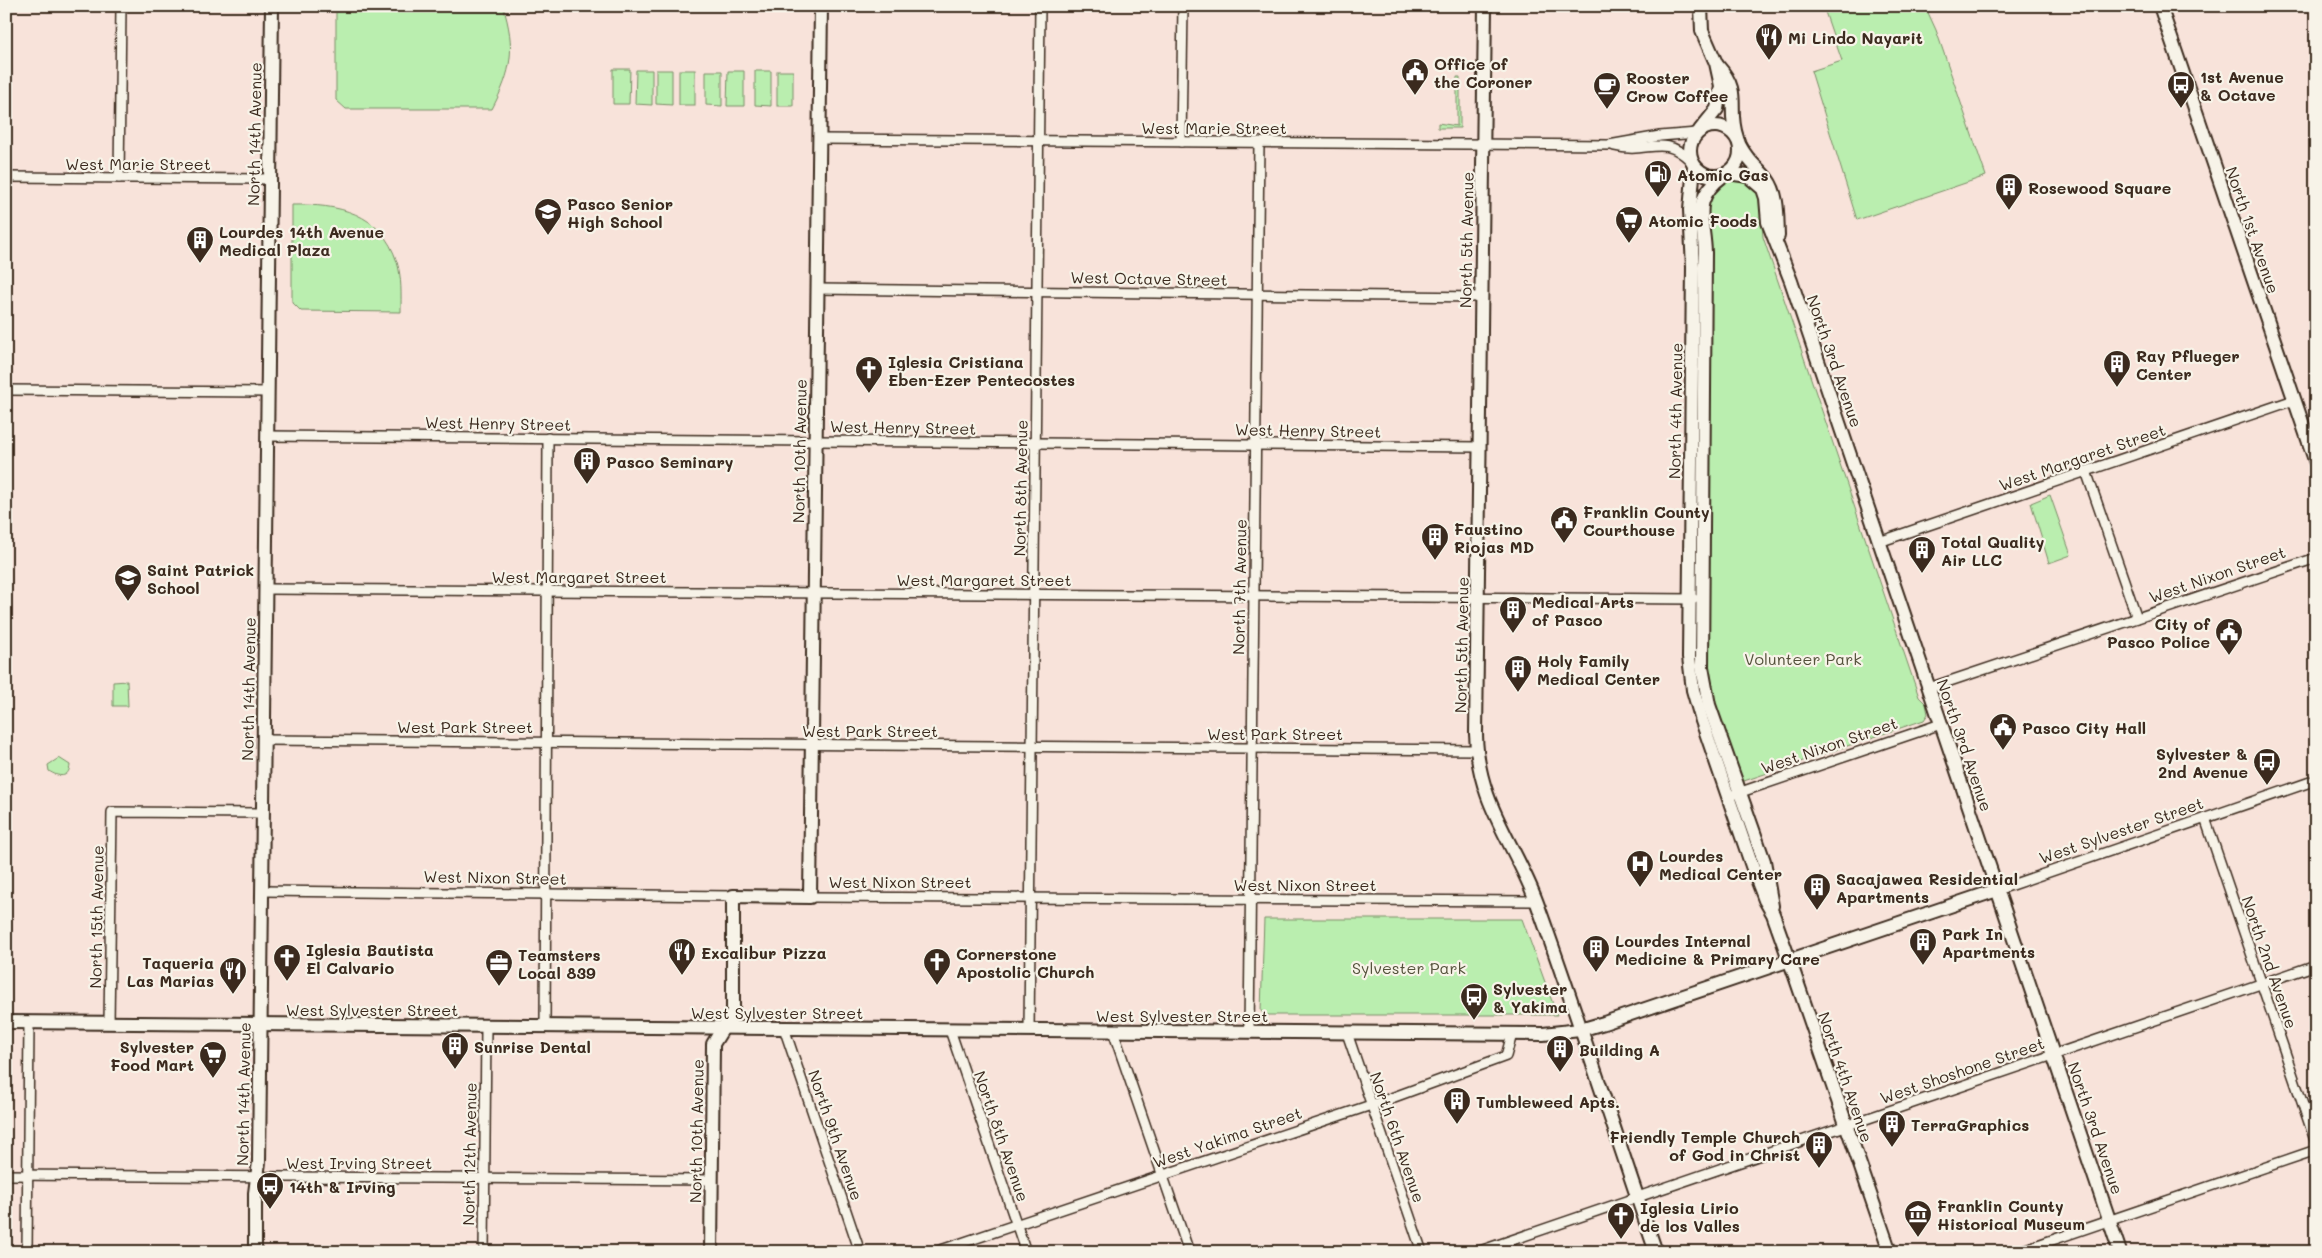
<svg xmlns="http://www.w3.org/2000/svg" width="2322" height="1258" viewBox="0 0 2322 1258" font-family="Mali,sans-serif">
	<rect width="100%" height="100%" fill="#f8e3da"/>
	<filter id="ink" filterUnits="userSpaceOnUse"><feTurbulence type="fractalNoise" baseFrequency=".02" numOctaves="2"/><feDisplacementMap in="SourceGraphic" scale="10" xChannelSelector="R" yChannelSelector="G"/><feConvolveMatrix kernelMatrix="1 2 1 2 8 2 1 2 1" color-interpolation-filters="sRGB"/></filter>
	<g filter="url(#ink)">
		<g fill="#baeeaf" stroke="#7a8c66">
			<path d="M336,6H503C516,48 512,71 492,109H346L336,100Z"/>
			<polygon points="1823,6 1925,6 1936,30 1986,176 1857,220 1811,71 1842,61"/>
			<polygon points="613,69 630,69 629,104 613,104"/>
			<polygon points="636,70 652,70 652,105 635,104"/>
			<polygon points="656,70 672,70 672,105 656,104"/>
			<rect x="679" y="70" width="16" height="35"/>
			<polygon points="706,71 722,71 722,106 706,105"/>
			<polygon points="728,71 744,71 744,106 727,106"/>
			<polygon points="755,71 771,71 771,106 755,105"/>
			<rect x="777" y="71" width="16" height="35"/>
			<polygon points="1457,77 1460,77 1460,128 1438,128 1438,123 1457,126"/>
			<polygon points="1725,179 1743,179 1759,190 1763,237 1919,697 1926,704 1928,714 1924,720 1741,782 1707,676 1705,203"/>
			<path d="M292,205C338,204 381,212 397,262C402,278 401,295 401,312L301,311L292,302Z"/>
			<polygon points="2050,495 2071,555 2049,563 2031,503"/>
			<polygon points="127,681 128,706 113,706 113,682"/>
			<path d="M59,758L70,765C69,779 58,777 49,771L48,765Z"/>
			<polygon points="1264,919 1522,919 1557,1015 1264,1015 1261,1011"/>
		</g>
		<g fill="none" stroke-linecap="round" stroke-linejoin="round">
			<defs>
				<g id="street">
					<polyline points="819,139 1609,145 1660,136 1697,133"/>
					<polyline points="1181,142 1183,6"/>
					<path d="M1614,146C1649,155 1662,132 1691,161"/>
					<polyline points="6,177 270,179"/>
					<polyline points="119,178 121,6"/>
					<polyline points="817,289 1481,297"/>
					<polyline points="6,390 268,392"/>
					<polyline points="267,436 1479,447"/>
					<polyline points="2086,471 2137,618"/>
					<polyline points="1879,542 2294,400"/>
					<polyline points="266,589 1694,599"/>
					<polyline points="1929,688 2316,558"/>
					<polyline points="264,740 1476,750"/>
					<polyline points="1735,794 1941,724"/>
					<polyline points="2205,818 2316,1143"/>
					<polyline points="1997,890 2316,780"/>
					<polyline points="262,891 733,896"/>
					<polyline points="810,897 1537,901"/>
					<polyline points="109,1023 112,812 263,813"/>
					<polyline points="545,1026 548,438"/>
					<polyline points="784,1028 860,1252"/>
					<polyline points="950,1030 1026,1252"/>
					<polyline points="1029,1030 1040,6"/>
					<polyline points="1113,1031 1189,1252"/>
					<polyline points="1249,1032 1259,142"/>
					<polyline points="1347,1033 1422,1252"/>
					<polyline points="6,1175 711,1180"/>
					<polyline points="27,1252 29,1022"/>
					<polyline points="484,1252 486,1026"/>
					<polyline points="935,1252 1386,1100 1506,1056 1512,1034"/>
					<polyline points="1477,1252 2316,965"/>
					<polyline points="2017,1252 2316,1150"/>
				</g>
				<g id="secondary">
					<path d="M1485,6L1476,734C1477,803 1515,843 1537,903C1579,1019 1616,1136 1656,1252"/>
					<polyline points="2160,6 2316,463"/>
					<path d="M1718,66C1743,94 1726,107 1737,138"/>
					<circle cx="1715" cy="151" r="25"/>
					<polyline points="1700,130 1717,109 1721,86 1716,63 1702,31 1701,6"/>
					<path d="M1740,146C1749,163 1757,166 1767,179C1779,195 1777,217 1778,236"/>
					<polyline points="1694,166 1690,210 1693,267 1689,657 1693,690 1702,721 1752,866 1765,900 1773,914 1795,976 1890,1252"/>
					<polyline points="1728,173 1748,176 1763,189 1766,198 1768,222 1791,281 2120,1252"/>
					<path d="M1724,175C1690,200 1704,218 1705,253L1702,667L1709,705L1764,861L1772,906"/>
					<polyline points="6,1022 1543,1034 1580,1030 1604,1023 1997,890"/>
					<polyline points="255,1252 255,1193 259,1162 272,6"/>
					<polyline points="711,1252 713,1044 733,1012 733,896 810,897 821,6"/>
				</g>
			</defs>
			<use href="#street" stroke="#3b2a1e" stroke-width="12"/>
			<use href="#secondary" stroke="#3b2a1e" stroke-width="16"/>
			<use href="#street" stroke="#f7f3e8" stroke-width="9"/>
			<use href="#secondary" stroke="#f7f3e8" stroke-width="12"/>
		</g>
	</g>
	<defs>
		<symbol id="restaurant-pin" viewBox="-11 -11 22 30"><path d="M0 17L-7.5 6A9.5 9.5 0 1 1 7.5 6Z" fill="#3b2a1e" stroke="#f7f3e8"/><path d="M-5-6h1v4h1v-4h1v4h1v-4h1v5L-1.5 .5V6h-2V.5L-5-1ZM5-6V6H3V1.5H1.5Q1.5-4 5-6Z" fill="#fff"/></symbol>
		<symbol id="civic-pin" viewBox="-11 -11 22 30"><path d="M0 17L-7.5 6A9.5 9.5 0 1 1 7.5 6Z" fill="#3b2a1e" stroke="#f7f3e8"/><path d="M-.6-6.5H3V-4.5H.6V-3L4-1V1h2V6H-6V1h2V-1L-.6-3ZM-1.2 2.5V6h2.4V2.5Z" fill="#fff"/></symbol>
		<symbol id="bus-pin" viewBox="-11 -11 22 30"><path d="M0 17L-7.5 6A9.5 9.5 0 1 1 7.5 6Z" fill="#3b2a1e" stroke="#f7f3e8"/><path d="M-5-6H5V4H4V6H2V4H-2V6H-4V4H-5ZM-3.5-4V0h7V-4ZM-3.5 1.2v1.5H-2V1.2ZM2 1.2v1.5H3.5V1.2Z" fill="#fff"/></symbol>
		<symbol id="cafe-pin" viewBox="-11 -11 22 30"><path d="M0 17L-7.5 6A9.5 9.5 0 1 1 7.5 6Z" fill="#3b2a1e" stroke="#f7f3e8"/><path d="M-5.5-4.5H6V0H3Q3 3.5 0 3.5H-2.5Q-5.5 3.5-5.5 0ZM3-3.2v2h1.7v-2ZM-6 4.5H4V6H-6Z" fill="#fff"/></symbol>
		<symbol id="fuel-pin" viewBox="-11 -11 22 30"><path d="M0 17L-7.5 6A9.5 9.5 0 1 1 7.5 6Z" fill="#3b2a1e" stroke="#f7f3e8"/><path d="M-5.5-6h7V0h2V4h1.3V-2.5L3-4.5l.8-.8L6-3V5H2.5V1h-1V6h-7ZM-4.2-4.7v3.2H.2V-4.7Z" fill="#fff"/></symbol>
		<symbol id="building-pin" viewBox="-11 -11 22 30"><path d="M0 17L-7.5 6A9.5 9.5 0 1 1 7.5 6Z" fill="#3b2a1e" stroke="#f7f3e8"/><path d="M-4-6H4V6H1V3H-1V6H-4ZM-2.5-4.3h1.7v1.8h-1.7ZM.8-4.3h1.7v1.8H.8ZM-2.5-1h1.7V.8h-1.7ZM.8-1h1.7V.8H.8Z" fill="#fff"/></symbol>
		<symbol id="school-pin" viewBox="-11 -11 22 30"><path d="M0 17L-7.5 6A9.5 9.5 0 1 1 7.5 6Z" fill="#3b2a1e" stroke="#f7f3e8"/><path d="M0-5L7-2L0 1L-7-2ZM-4 1L0 2.5L4 1V4Q0 6-4 4Z" fill="#fff"/></symbol>
		<symbol id="supermarket-pin" viewBox="-11 -11 22 30"><path d="M0 17L-7.5 6A9.5 9.5 0 1 1 7.5 6Z" fill="#3b2a1e" stroke="#f7f3e8"/><path d="M-6-5.5h2.5l.6 2H6L4.5 2H-2.5L-4.4-4H-6ZM-1.5 3.2a1.3 1.3 0 1 0 .1 0ZM3 3.2a1.3 1.3 0 1 0 .1 0Z" fill="#fff"/></symbol>
		<symbol id="church-pin" viewBox="-11 -11 22 30"><path d="M0 17L-7.5 6A9.5 9.5 0 1 1 7.5 6Z" fill="#3b2a1e" stroke="#f7f3e8"/><path d="M-1.2-6h2.4v3.5h3.3v2.4h-3.3V6h-2.4V-.1h-3.3v-2.4h3.3Z" fill="#fff"/></symbol>
		<symbol id="hospital-pin" viewBox="-11 -11 22 30"><path d="M0 17L-7.5 6A9.5 9.5 0 1 1 7.5 6Z" fill="#3b2a1e" stroke="#f7f3e8"/><path d="M-5-5h3v3.5h4V-5h3V5h-3V1.5h-4V5h-3Z" fill="#fff"/></symbol>
		<symbol id="office-pin" viewBox="-11 -11 22 30"><path d="M0 17L-7.5 6A9.5 9.5 0 1 1 7.5 6Z" fill="#3b2a1e" stroke="#f7f3e8"/><path d="M-6-3h4V-5.5h4V-3h4V5H-6ZM-1-4.5V-3h2v-1.5ZM-6 0V1H6V0Z" fill="#fff"/></symbol>
		<symbol id="museum-pin" viewBox="-11 -11 22 30"><path d="M0 17L-7.5 6A9.5 9.5 0 1 1 7.5 6Z" fill="#3b2a1e" stroke="#f7f3e8"/><path d="M0-6L6-3V-2H-6V-3ZM-5-1h2V3h-2ZM-1-1h2V3h-2ZM3-1h2V3H3ZM-6 4H6V6H-6Z" fill="#fff"/></symbol>
	</defs>
	<g fill-rule="evenodd">
		<use href="#restaurant-pin" x="1753" y="21" width="32" height="43"/>
		<use href="#civic-pin" x="1399" y="56" width="32" height="43"/>
		<use href="#bus-pin" x="2165" y="69" width="32" height="43"/>
		<use href="#cafe-pin" x="1591" y="70" width="32" height="43"/>
		<use href="#fuel-pin" x="1642" y="158" width="32" height="43"/>
		<use href="#building-pin" x="1993" y="171" width="32" height="43"/>
		<use href="#school-pin" x="532" y="196" width="32" height="43"/>
		<use href="#supermarket-pin" x="1613" y="204" width="32" height="43"/>
		<use href="#building-pin" x="184" y="224" width="32" height="43"/>
		<use href="#building-pin" x="2101" y="348" width="32" height="43"/>
		<use href="#church-pin" x="853" y="354" width="32" height="43"/>
		<use href="#building-pin" x="571" y="445" width="32" height="43"/>
		<use href="#civic-pin" x="1548" y="504" width="32" height="43"/>
		<use href="#building-pin" x="1419" y="521" width="32" height="43"/>
		<use href="#building-pin" x="1906" y="534" width="32" height="43"/>
		<use href="#school-pin" x="112" y="562" width="32" height="43"/>
		<use href="#building-pin" x="1497" y="594" width="32" height="43"/>
		<use href="#civic-pin" x="2213" y="616" width="32" height="43"/>
		<use href="#building-pin" x="1502" y="653" width="32" height="43"/>
		<use href="#civic-pin" x="1987" y="711" width="32" height="43"/>
		<use href="#bus-pin" x="2251" y="746" width="32" height="43"/>
		<use href="#hospital-pin" x="1624" y="848" width="32" height="43"/>
		<use href="#building-pin" x="1801" y="871" width="32" height="43"/>
		<use href="#building-pin" x="1907" y="926" width="32" height="43"/>
		<use href="#building-pin" x="1580" y="933" width="32" height="43"/>
		<use href="#restaurant-pin" x="666" y="936" width="32" height="43"/>
		<use href="#church-pin" x="271" y="942" width="32" height="43"/>
		<use href="#church-pin" x="921" y="946" width="32" height="43"/>
		<use href="#office-pin" x="483" y="947" width="32" height="43"/>
		<use href="#restaurant-pin" x="217" y="955" width="32" height="43"/>
		<use href="#bus-pin" x="1458" y="981" width="32" height="43"/>
		<use href="#building-pin" x="439" y="1030" width="32" height="43"/>
		<use href="#building-pin" x="1544" y="1033" width="32" height="43"/>
		<use href="#supermarket-pin" x="197" y="1039" width="32" height="43"/>
		<use href="#building-pin" x="1441" y="1085" width="32" height="43"/>
		<use href="#building-pin" x="1876" y="1108" width="32" height="43"/>
		<use href="#building-pin" x="1803" y="1129" width="32" height="43"/>
		<use href="#bus-pin" x="254" y="1170" width="32" height="43"/>
		<use href="#museum-pin" x="1902" y="1198" width="32" height="43"/>
		<use href="#church-pin" x="1605" y="1200" width="32" height="43"/>
	</g>
	<g text-anchor="middle" dominant-baseline="central" stroke-width="4.5" stroke-linejoin="round" paint-order="stroke">
		<g font-size="16" font-weight="bold" fill="#3b2a1e" stroke="#f7f3e8" text-anchor="start">
			<text x="1788" y="37">Mi Lindo Nayarit</text>
			<text x="1434" y="63">Office of<tspan x="1434" dy="18">the Coroner</tspan></text>
			<text x="2200" y="76">1st Avenue<tspan x="2200" dy="18">&amp; Octave</tspan></text>
			<text x="1626" y="77">Rooster<tspan x="1626" dy="18">Crow Coffee</tspan></text>
			<text x="1677" y="174">Atomic Gas</text>
			<text x="2028" y="187">Rosewood Square</text>
			<text x="567" y="203">Pasco Senior<tspan x="567" dy="18">High School</tspan></text>
			<text x="1648" y="220">Atomic Foods</text>
			<text x="219" y="231">Lourdes 14th Avenue<tspan x="219" dy="18">Medical Plaza</tspan></text>
			<text x="2136" y="355">Ray Pflueger<tspan x="2136" dy="18">Center</tspan></text>
			<text x="888" y="361">Iglesia Cristiana<tspan x="888" dy="18">Eben-Ezer Pentecostes</tspan></text>
			<text x="606" y="461">Pasco Seminary</text>
			<text x="1583" y="511">Franklin County<tspan x="1583" dy="18">Courthouse</tspan></text>
			<text x="1454" y="528">Faustino<tspan x="1454" dy="18">Riojas MD</tspan></text>
			<text x="1941" y="541">Total Quality<tspan x="1941" dy="18">Air LLC</tspan></text>
			<text x="147" y="569">Saint Patrick<tspan x="147" dy="18">School</tspan></text>
			<text x="1532" y="601">Medical Arts<tspan x="1532" dy="18">of Pasco</tspan></text>
			<text x="2210" y="623" text-anchor="end">City of<tspan x="2210" dy="18">Pasco Police</tspan></text>
			<text x="1537" y="660">Holy Family<tspan x="1537" dy="18">Medical Center</tspan></text>
			<text x="2022" y="727">Pasco City Hall</text>
			<text x="2248" y="753" text-anchor="end">Sylvester &amp;<tspan x="2248" dy="18">2nd Avenue</tspan></text>
			<text x="1659" y="855">Lourdes<tspan x="1659" dy="18">Medical Center</tspan></text>
			<text x="1836" y="878">Sacajawea Residential<tspan x="1836" dy="18">Apartments</tspan></text>
			<text x="1942" y="933">Park In<tspan x="1942" dy="18">Apartments</tspan></text>
			<text x="1615" y="940">Lourdes Internal<tspan x="1615" dy="18">Medicine &amp; Primary Care</tspan></text>
			<text x="306" y="949">Iglesia Bautista<tspan x="306" dy="18">El Calvario</tspan></text>
			<text x="701" y="952">Excalibur Pizza</text>
			<text x="956" y="953">Cornerstone<tspan x="956" dy="18">Apostolic Church</tspan></text>
			<text x="518" y="954">Teamsters<tspan x="518" dy="18">Local 839</tspan></text>
			<text x="214" y="962" text-anchor="end">Taqueria<tspan x="214" dy="18">Las Marias</tspan></text>
			<text x="1493" y="988">Sylvester<tspan x="1493" dy="18">&amp; Yakima</tspan></text>
			<text x="194" y="1046" text-anchor="end">Sylvester<tspan x="194" dy="18">Food Mart</tspan></text>
			<text x="474" y="1046">Sunrise Dental</text>
			<text x="1579" y="1049">Building A</text>
			<text x="1476" y="1101">Tumbleweed Apts.</text>
			<text x="1911" y="1124">TerraGraphics</text>
			<text x="1800" y="1136" text-anchor="end">Friendly Temple Church<tspan x="1800" dy="18">of God in Christ</tspan></text>
			<text x="289" y="1186">14th &amp; Irving</text>
			<text x="1937" y="1205">Franklin County<tspan x="1937" dy="18">Historical Museum</tspan></text>
			<text x="1640" y="1207">Iglesia Lirio<tspan x="1640" dy="18">de los Valles</tspan></text>
		</g>
		<g font-size="16" fill="#3b2a1e" stroke="#f7f3e8">
			<text x="1214" y="127">West Marie Street</text>
			<text transform="translate(254 134) rotate(-89)">North 14th Avenue</text>
			<text x="138" y="163">West Marie Street</text>
			<text transform="translate(2253 230) rotate(71)">North 1st Avenue</text>
			<text transform="translate(1466 240) rotate(-89)">North 5th Avenue</text>
			<text transform="translate(1149 278) rotate(1)">West Octave Street</text>
			<text transform="translate(1835 361) rotate(71)">North 3rd Avenue</text>
			<text transform="translate(1675 411) rotate(-89)">North 4th Avenue</text>
			<text transform="translate(498 423) rotate(1)">West Henry Street</text>
			<text transform="translate(903 427) rotate(1)">West Henry Street</text>
			<text transform="translate(1308 430) rotate(1)">West Henry Street</text>
			<text transform="translate(799 451) rotate(-89)">North 10th Avenue</text>
			<text transform="translate(2082 457) rotate(-19)">West Margaret Street</text>
			<text transform="translate(1020 488) rotate(-89)">North 8th Avenue</text>
			<text transform="translate(2217 574) rotate(-19)">West Nixon Street</text>
			<text x="579" y="576">West Margaret Street</text>
			<text x="984" y="579">West Margaret Street</text>
			<text transform="translate(1239 587) rotate(-89)">North 7th Avenue</text>
			<text transform="translate(1461 645) rotate(-89)">North 5th Avenue</text>
			<text transform="translate(248 689) rotate(-89)">North 14th Avenue</text>
			<text x="465" y="726">West Park Street</text>
			<text x="870" y="730">West Park Street</text>
			<text x="1275" y="733">West Park Street</text>
			<text transform="translate(1829 745) rotate(-19)">West Nixon Street</text>
			<text transform="translate(1965 745) rotate(71)">North 3rd Avenue</text>
			<text transform="translate(2121 830) rotate(-19)">West Sylvester Street</text>
			<text transform="translate(495 877) rotate(1)">West Nixon Street</text>
			<text x="900" y="881">West Nixon Street</text>
			<text x="1305" y="884">West Nixon Street</text>
			<text transform="translate(96 917) rotate(-89)">North 15th Avenue</text>
			<text transform="translate(2270 962) rotate(71)">North 2nd Avenue</text>
			<text x="372" y="1009">West Sylvester Street</text>
			<text x="777" y="1012">West Sylvester Street</text>
			<text x="1182" y="1015">West Sylvester Street</text>
			<text transform="translate(1962 1070) rotate(-19)">West Shoshone Street</text>
			<text transform="translate(1846 1077) rotate(71)">North 4th Avenue</text>
			<text transform="translate(243 1094) rotate(-89)">North 14th Avenue</text>
			<text transform="translate(2096 1128) rotate(71)">North 3rd Avenue</text>
			<text transform="translate(696 1131) rotate(-89)">North 10th Avenue</text>
			<text transform="translate(836 1135) rotate(71)">North 9th Avenue</text>
			<text transform="translate(1002 1136) rotate(71)">North 8th Avenue</text>
			<text transform="translate(1227 1137) rotate(-19)">West Yakima Street</text>
			<text transform="translate(1398 1137) rotate(71)">North 6th Avenue</text>
			<text transform="translate(469 1154) rotate(-89)">North 12th Avenue</text>
			<text x="359" y="1162">West Irving Street</text>
		</g>
		<g font-size="16" fill="#54513b" stroke="#f7f3e8">
			<text x="1803" y="658">Volunteer Park</text>
			<text x="1409" y="967">Sylvester Park</text>
		</g>
	</g>
	<rect width="2322" height="1258" fill="none" stroke="#f7f3e8" stroke-width="25"/>
	<rect x="12" y="12" width="2297" height="1233" fill="none" stroke="#3b2a1e" stroke-width="2" filter="url(#ink)"/>
</svg>
